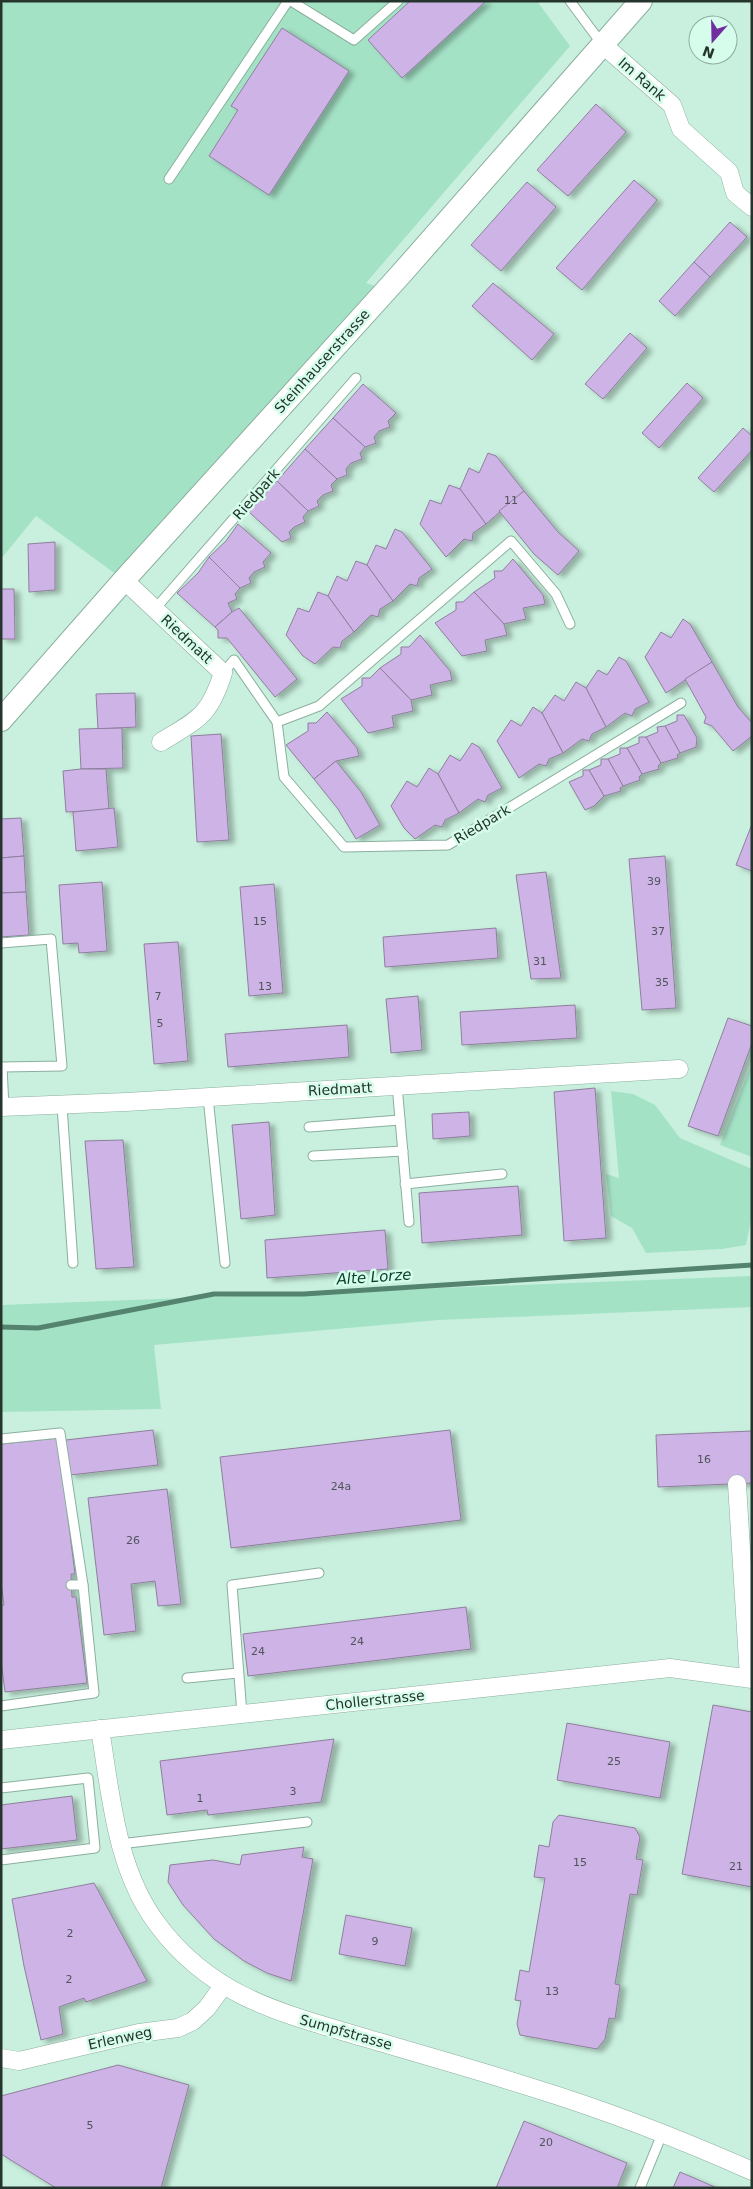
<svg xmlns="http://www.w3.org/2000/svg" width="753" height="2189" viewBox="0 0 753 2189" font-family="'DejaVu Sans',sans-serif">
	<defs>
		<filter id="shadow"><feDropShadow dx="5.5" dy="3" stdDeviation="2.5" flood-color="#0004"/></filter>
	</defs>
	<rect width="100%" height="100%" fill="#c9f0de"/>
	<g fill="#a4e2c6">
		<polygon points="1,1 537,1 570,46 366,283 387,290 124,580 36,516 1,559"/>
		<polygon points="752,1063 752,1157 720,1145"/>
		<polygon points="611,1091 633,1094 655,1105 680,1138 752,1169 752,1215 746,1245 722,1249 646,1253 632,1228 611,1216 606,1174 619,1178"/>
		<polygon points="752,1276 752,1307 439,1320 154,1345 161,1409 1,1412 1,1305"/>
	</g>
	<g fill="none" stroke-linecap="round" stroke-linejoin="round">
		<polyline stroke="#54836f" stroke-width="5" points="1,1327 38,1328 214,1294 304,1294 752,1265"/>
	</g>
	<g fill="#ceb4e6" stroke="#8e7f9d" filter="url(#shadow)">
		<polygon points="410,1 486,1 402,78 368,40"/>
		<polygon points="282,28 349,71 269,195 209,156 238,110 231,106"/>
		<polygon points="596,104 626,132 568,196 537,170"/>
		<polygon points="634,180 657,200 582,290 556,268"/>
		<polygon points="527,182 556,207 501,271 471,245"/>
		<polygon points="730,222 747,237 710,277 694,262"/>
		<polygon points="694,262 710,277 675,316 659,301"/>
		<polygon points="493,283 554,334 532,360 472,306"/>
		<polygon points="630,333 647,348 603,399 585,384"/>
		<polygon points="687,383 703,398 659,448 642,433"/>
		<polygon points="363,384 396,413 388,421 390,427 379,431 374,437 376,443 365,447 333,418"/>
		<polygon points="333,418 365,447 360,453 362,459 351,463 346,469 347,475 337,479 305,449"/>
		<polygon points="743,428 752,436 752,450 714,492 698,478"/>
		<polygon points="305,449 337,479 331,485 333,491 323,495 317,501 319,506 308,511 277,481"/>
		<polygon points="488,453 496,456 524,491 486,524 460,489 469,468 479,473"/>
		<polygon points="277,481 308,511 303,517 305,522 294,527 289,532 291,538 282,542 249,512"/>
		<polygon points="449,485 460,489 486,524 473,533 472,541 464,539 446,557 420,524 430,500 441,504"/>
		<polygon points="524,491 558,532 579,551 558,575 534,554 499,511"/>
		<polygon points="238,524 271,553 263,562 265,567 254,572 249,578 251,583 240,588 209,557 226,541"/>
		<polygon points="395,529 402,532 432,569 419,578 417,586 410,584 393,601 367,565 376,545 386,549"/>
		<polygon points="55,542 55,590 29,592 28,544"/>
		<polygon points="209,557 240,588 235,594 237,599 228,603 232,612 215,627 177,593 198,573"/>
		<polygon points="513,559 543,595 545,604 523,608 526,619 504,624 474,592 495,578 494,571 502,571"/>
		<polygon points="356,561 367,565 393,601 380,609 378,617 371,615 354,632 328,596 337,576 347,581"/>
		<polygon points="1,589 14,589 15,639 1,639"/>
		<polygon points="318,592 328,596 354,632 342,641 340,648 333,647 315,664 303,656 286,635 298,608 309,612"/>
		<polygon points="474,592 504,624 507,635 485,640 487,651 462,656 435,623 456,610 456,602 463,602"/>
		<polygon points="239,608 297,679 275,697 227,638 218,638 218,630 215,627 232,612"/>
		<polygon points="683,619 690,624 712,662 666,693 645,657 661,632 671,638"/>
		<polygon points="420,635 450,671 452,680 430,685 432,695 411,700 380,668 401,654 401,647 409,647"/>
		<polygon points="619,657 626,661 649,702 635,709 632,716 625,713 606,727 586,688 598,670 607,675"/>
		<polygon points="712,662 738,707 752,723 752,736 733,751 712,726 704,723 706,717 685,679"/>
		<polygon points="380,668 411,700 413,711 392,716 394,727 368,733 341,699 362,686 362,678 370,678"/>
		<polygon points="576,682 586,688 606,727 592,734 589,741 582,739 563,753 542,713 555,695 564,701"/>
		<polygon points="135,693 136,727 98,729 96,694"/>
		<polygon points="533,707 542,713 563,753 549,759 546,766 539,764 519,778 497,741 511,720 521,726"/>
		<polygon points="327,712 357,748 359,756 336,761 314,779 286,745 308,731 308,723 316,723"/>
		<polygon points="677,715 684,715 697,738 696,747 680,753 665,726 677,721"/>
		<polygon points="665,726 680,753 677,755 678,758 661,763 646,737 658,732 657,727"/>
		<polygon points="122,728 123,768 81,769 79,729"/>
		<polygon points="221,734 229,840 197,842 191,736"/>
		<polygon points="639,737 646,737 661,763 658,766 659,769 642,774 627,748 639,743"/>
		<polygon points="472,743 479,747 502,788 488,795 485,802 478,799 459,813 438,774 450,755 460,761"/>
		<polygon points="620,748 627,748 642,774 639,777 640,780 623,786 608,759 620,754"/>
		<polygon points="601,759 608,759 623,786 620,788 621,791 604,796 589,770 601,765"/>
		<polygon points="336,761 361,792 380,825 356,839 338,809 314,779"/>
		<polygon points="429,768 438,774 459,813 445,820 442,827 435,825 415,839 404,828 391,806 407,781 417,787"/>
		<polygon points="81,769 106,769 109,810 66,812 63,771"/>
		<polygon points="583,770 589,770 604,796 594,806 585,810 569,782 583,776"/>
		<polygon points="114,808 118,847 76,851 73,812"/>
		<polygon points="21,818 24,856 1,858 1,819"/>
		<polygon points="752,824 752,871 736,865"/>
		<polygon points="24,856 26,892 1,893 1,858"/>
		<polygon points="665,856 676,1008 642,1010 629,859"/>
		<polygon points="546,872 561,978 531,979 516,875"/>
		<polygon points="102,882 107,951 79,953 78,943 63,944 59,885"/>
		<polygon points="274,884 283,993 249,996 240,887"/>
		<polygon points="26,892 29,935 1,937 1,893"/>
		<polygon points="496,928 498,958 385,967 383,937"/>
		<polygon points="178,942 188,1061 154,1064 144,944"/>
		<polygon points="418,996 422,1050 391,1053 386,999"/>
		<polygon points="575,1005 577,1038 462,1045 460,1012"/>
		<polygon points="728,1018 752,1026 752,1043 718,1136 688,1126"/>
		<polygon points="347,1025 349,1057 228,1067 225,1034"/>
		<polygon points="595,1088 606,1238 564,1241 554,1092"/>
		<polygon points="469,1112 470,1136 433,1139 432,1114"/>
		<polygon points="269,1122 275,1215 241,1219 232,1125"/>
		<polygon points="123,1140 134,1267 96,1269 85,1141"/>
		<polygon points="518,1186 522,1235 422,1243 419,1193"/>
		<polygon points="385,1230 388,1269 267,1278 265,1240"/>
		<polygon points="153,1430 158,1465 70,1475 66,1440"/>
		<polygon points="450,1430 461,1520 231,1548 220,1457"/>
		<polygon points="752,1431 752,1483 658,1487 656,1435"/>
		<polygon points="58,1438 75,1574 71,1574 72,1597 76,1597 87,1683 5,1692 1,1661 1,1605 4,1605 1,1583 1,1444"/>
		<polygon points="167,1489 181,1604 158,1606 155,1581 131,1584 136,1631 104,1635 88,1498"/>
		<polygon points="466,1607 471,1649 248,1676 243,1634"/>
		<polygon points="713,1705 752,1712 752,1887 682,1874"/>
		<polygon points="567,1723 670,1742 660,1798 557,1780"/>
		<polygon points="334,1739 321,1802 208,1815 207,1810 167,1815 160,1761"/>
		<polygon points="72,1796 77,1840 1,1849 1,1805"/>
		<polygon points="559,1815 635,1828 640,1837 636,1859 643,1860 637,1895 630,1894 615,1984 620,1985 615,2019 609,2018 605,2039 597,2049 520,2035 517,2024 521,2001 515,2000 520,1970 529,1972 545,1878 534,1877 539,1845 549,1847 553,1822"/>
		<polygon points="304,1847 302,1857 313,1859 291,1981 267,1973 244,1961 214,1939 183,1905 168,1882 170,1865 213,1860 240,1865 242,1855"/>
		<polygon points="94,1883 147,1981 86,2002 84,1998 59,2007 63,2034 41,2040 24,1966 12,1899"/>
		<polygon points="346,1915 412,1928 405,1966 339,1954"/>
		<polygon points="118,2065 189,2085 161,2188 56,2188 1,2154 1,2096"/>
		<polygon points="524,2121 627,2163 617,2188 496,2188"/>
		<polygon points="680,2172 717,2188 673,2188"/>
	</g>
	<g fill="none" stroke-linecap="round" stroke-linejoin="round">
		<defs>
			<g id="service">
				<polyline points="291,1 354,40 398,1"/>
				<polyline points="570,1 602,44"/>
				<polyline points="169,179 288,1"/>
				<polyline points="155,609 356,378"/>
				<polyline points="223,673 234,660 277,722 284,777 344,847 448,845 681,703"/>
				<polyline points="277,722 319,706 511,541 556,594 570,624"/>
				<polyline points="1,943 51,939 62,1066 2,1067 4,1107"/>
				<polyline points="397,1085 409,1222"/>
				<polyline points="208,1097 225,1263"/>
				<polyline points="62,1106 73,1263"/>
				<polyline points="309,1127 400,1120"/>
				<polyline points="313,1156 403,1151"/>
				<polyline points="405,1184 502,1174"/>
				<polyline points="1,1439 60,1433 83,1585 94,1693 1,1706"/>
				<polyline points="71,1585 83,1585"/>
				<polyline points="187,1678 238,1673"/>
				<polyline points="242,1714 232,1585 319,1573"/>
				<polyline points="1,1788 88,1778 95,1848 1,1860"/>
				<polyline points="120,1844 307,1822"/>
				<polyline points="640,2188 662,2134"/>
			</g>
			<g id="minor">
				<polyline points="602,44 672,105 681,129 729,172 735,193 752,207"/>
				<path d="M124,580L223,673C209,717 198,719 161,742"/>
				<polyline points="1,1107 126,1102 679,1069"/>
				<polyline points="737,1484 749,1678"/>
				<path d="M100,1729C111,1796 116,1870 158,1925C213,1999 286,2014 369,2039C423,2055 477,2070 530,2087C605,2110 680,2139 752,2171"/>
				<polyline points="1,1740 670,1668 752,1679"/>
				<polyline points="1,2058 19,2061 139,2033 178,2028 193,2021 207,2008 223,1986"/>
			</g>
			<polyline id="tertiary" points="1,720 124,580 401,274 641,1"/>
		</defs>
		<use href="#service" stroke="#8aaf9e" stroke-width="11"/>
		<use href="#minor" stroke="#8aaf9e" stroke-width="19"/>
		<use href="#tertiary" stroke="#8aaf9e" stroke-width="24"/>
		<use href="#service" stroke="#fff" stroke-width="9"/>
		<use href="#minor" stroke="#fff" stroke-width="18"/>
		<use href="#tertiary" stroke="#fff" stroke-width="22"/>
	</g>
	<g text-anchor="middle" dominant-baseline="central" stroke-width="5" stroke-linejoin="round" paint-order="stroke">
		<g font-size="11" fill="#4f545b">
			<text x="511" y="500">11</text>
			<text x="654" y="881">39</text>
			<text x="260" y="921">15</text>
			<text x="658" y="931">37</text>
			<text x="540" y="961">31</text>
			<text x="662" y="982">35</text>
			<text x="265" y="986">13</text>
			<text x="158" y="996">7</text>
			<text x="160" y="1023">5</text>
			<text x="704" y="1459">16</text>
			<text x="341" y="1486">24a</text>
			<text x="133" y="1540">26</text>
			<text x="357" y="1641">24</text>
			<text x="258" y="1651">24</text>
			<text x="614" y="1761">25</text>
			<text x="293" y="1791">3</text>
			<text x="200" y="1798">1</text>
			<text x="580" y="1862">15</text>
			<text x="736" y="1866">21</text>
			<text x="70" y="1933">2</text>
			<text x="375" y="1941">9</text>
			<text x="69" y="1979">2</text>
			<text x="552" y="1991">13</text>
			<text x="90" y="2125">5</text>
			<text x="546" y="2142">20</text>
		</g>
		<g font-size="14" fill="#25342d" stroke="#d6fdeb">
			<text transform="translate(642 79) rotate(41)">Im Rank</text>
			<text transform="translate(322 361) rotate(-48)">Steinhauserstrasse</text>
			<text transform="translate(256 494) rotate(-49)">Riedpark</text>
			<text transform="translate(187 639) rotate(43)">Riedmatt</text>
			<text transform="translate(482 824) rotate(-31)">Riedpark</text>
			<text transform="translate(340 1089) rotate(-3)">Riedmatt</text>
			<text transform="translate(375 1700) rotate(-6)">Chollerstrasse</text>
			<text transform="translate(346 2032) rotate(16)">Sumpfstrasse</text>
			<text transform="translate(120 2038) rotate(-12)">Erlenweg</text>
		</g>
		<g font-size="15" font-style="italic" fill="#063d2b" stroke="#d6fdeb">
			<text transform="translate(374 1277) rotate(-4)">Alte Lorze</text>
		</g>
	</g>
	<rect width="753" height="2189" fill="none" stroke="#25342d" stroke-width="5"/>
	<g transform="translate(713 40) rotate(200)"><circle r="24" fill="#d6fdeb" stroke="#8fad9f"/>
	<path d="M0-4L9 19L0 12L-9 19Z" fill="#722da1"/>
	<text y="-8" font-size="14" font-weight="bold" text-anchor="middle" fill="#25342d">N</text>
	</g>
</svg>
